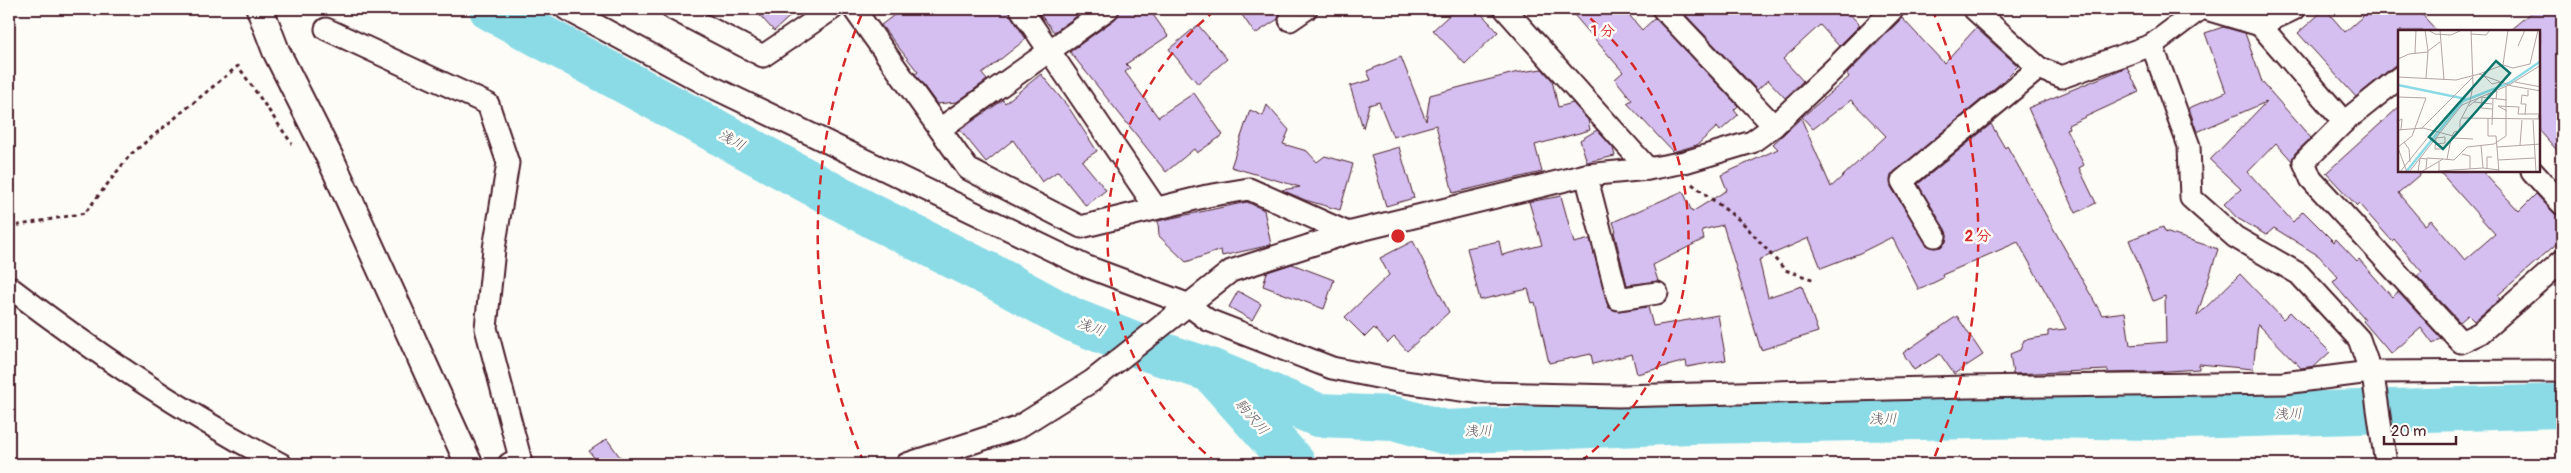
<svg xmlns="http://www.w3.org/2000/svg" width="2571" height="473" viewBox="0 0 2571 473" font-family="Pangolin,'Klee One',sans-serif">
	<rect width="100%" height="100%" fill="#fdfcf7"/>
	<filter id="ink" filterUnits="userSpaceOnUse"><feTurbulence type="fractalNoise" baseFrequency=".02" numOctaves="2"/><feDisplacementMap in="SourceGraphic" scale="10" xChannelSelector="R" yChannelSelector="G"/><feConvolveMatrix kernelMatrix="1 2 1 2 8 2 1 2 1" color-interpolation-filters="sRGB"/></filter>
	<g filter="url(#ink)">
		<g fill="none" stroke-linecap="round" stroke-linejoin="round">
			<g stroke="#8bdbe6" stroke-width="44">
				<polyline points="491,9 872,216 992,276 1073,320 1149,350 1210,370 1318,415 1394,418 1444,432 1690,422 2044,416 2150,418 2562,406"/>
				<polyline points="1215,375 1294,464"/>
			</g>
		</g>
		<g fill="#d4bff0" stroke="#4a1f2b">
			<polygon points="754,9 798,9 774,31"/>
			<polygon points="902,9 1009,9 1011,16 1026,39 982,74 987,80 957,102 937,104 915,74 918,72 881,25"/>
			<polygon points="1036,9 1087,9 1054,32"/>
			<polygon points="1120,9 1149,9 1168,36 1126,64 1130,68 1125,72 1158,117 1194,93 1223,135 1197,153 1194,149 1166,172 1070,52 1115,19"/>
			<polygon points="1238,9 1284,9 1278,19 1255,34"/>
			<polygon points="1456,9 1477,9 1498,32 1465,64 1433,30"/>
			<polygon points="1569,9 1624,9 1642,30 1655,18 1738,106 1734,110 1738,115 1720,131 1717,127 1697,145 1673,152 1627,103 1632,100 1615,79 1623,72"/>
			<polygon points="1680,9 1845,9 1860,25 1839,46 1820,25 1783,59 1803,81 1785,98 1768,80 1757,90"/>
			<polygon points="2325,9 2345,32 2371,9 2417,9 2437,31 2400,31 2400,61 2356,97 2298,33"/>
			<polygon points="2535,9 2554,9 2562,18 2562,156 2540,131 2540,31 2509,31"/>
			<polygon points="1902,18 1944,63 1976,28 2018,66 2002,82 1891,176 1891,187 1929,247 1941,247 1946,242 1947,235 1918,184 1991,124 2005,148 2007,146 2102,315 2125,312 2130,345 2166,342 2165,296 2153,301 2129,240 2163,227 2165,232 2218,249 2197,316 2240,274 2283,319 2290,312 2330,352 2315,366 2301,368 2258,324 2253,369 2199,364 2199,369 2153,372 2108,373 2108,370 2013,374 2010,354 2020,350 2024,340 2048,336 2048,331 2066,329 2018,242 1942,275 1943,278 1919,290 1892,237 1860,253 1821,268 1809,238 1759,260 1768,297 1802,286 1818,332 1761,350 1723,225 1702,230 1704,239 1653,265 1658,281 1627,285 1614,232 1616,231 1613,222 1683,191 1692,212 1727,190 1721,175 1778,149 1773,144 1801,118 1831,187 1886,136 1851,100 1813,129 1802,117 1849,77 1847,74"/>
			<polygon points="1198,25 1227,59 1198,84 1169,49"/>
			<polygon points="2223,27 2245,33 2262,82 2311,138 2295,153 2292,161 2276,143 2248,172 2293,222 2303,211 2334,242 2336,239 2357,261 2359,259 2392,297 2398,292 2441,338 2433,344 2421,328 2391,354 2363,321 2365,319 2333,282 2338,277 2319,256 2274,228 2266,235 2237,218 2224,204 2241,189 2210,160 2266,102 2197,132 2189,108 2226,92 2205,33"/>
			<polygon points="1401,57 1426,121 1430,95 1514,73 1542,69 1552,80 1558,107 1573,103 1588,120 1590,130 1535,145 1542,172 1453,193 1436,125 1393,137 1379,102 1369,105 1363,128 1350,86 1371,80 1367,71"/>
			<polygon points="2127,67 2139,92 2068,125 2069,128 2066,129 2084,165 2079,168 2096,203 2076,213 2028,108"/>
			<polygon points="1041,74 1069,108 1097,151 1082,161 1106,190 1086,206 1058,171 1042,182 1013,140 986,162 960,130 1003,100 1005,103"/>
			<polygon points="1267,105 1289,130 1283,144 1307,151 1317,162 1325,156 1353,164 1340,210 1305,200 1282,190 1300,187 1231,167 1250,110 1263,116"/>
			<polygon points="2400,106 2400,171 2424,171 2398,193 2425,225 2431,220 2465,260 2495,234 2439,171 2482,171 2519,211 2536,194 2553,212 2562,216 2562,239 2497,296 2500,299 2474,321 2468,315 2460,322 2417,276 2422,272 2394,239 2392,241 2359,204 2357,206 2326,173"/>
			<polygon points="1597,130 1613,148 1615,156 1587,162 1580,140"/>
			<polygon points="1399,147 1414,198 1386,206 1371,155"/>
			<polygon points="1561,196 1574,243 1590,239 1609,308 1619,311 1648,307 1653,326 1718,315 1726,360 1687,367 1686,361 1637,374 1632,354 1593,364 1591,354 1549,363 1535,302 1532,303 1528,289 1480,300 1467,248 1499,241 1502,255 1542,245 1529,202"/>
			<polygon points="1247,202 1264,210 1271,245 1222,256 1221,250 1186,262 1159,236 1158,221"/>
			<polygon points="1413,241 1449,312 1407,351 1394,337 1388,343 1374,328 1365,337 1345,317 1389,275 1380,258"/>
			<polygon points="1292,264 1334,280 1324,309 1263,286 1267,272"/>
			<polygon points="1238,291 1261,304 1252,320 1229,307"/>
			<polygon points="1957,316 1983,355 1954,374 1940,354 1914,370 1903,353"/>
			<polygon points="607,439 625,464 599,464 589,451"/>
		</g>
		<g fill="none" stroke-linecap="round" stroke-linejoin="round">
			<defs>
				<g id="minor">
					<polyline points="566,9 704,83 1085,266 1187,304 1208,320 1332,368 1397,381 1483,393 1618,396 1967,387 2284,383 2370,372 2562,371"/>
					<polyline points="673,9 763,56 832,9"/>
					<polyline points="854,9 968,169 1081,227 1207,196 1249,189 1348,233"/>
					<polyline points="1021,9 1156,208"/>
					<polyline points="1505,9 1648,169"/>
					<polyline points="1663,9 1774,126"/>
					<polyline points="1974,9 2039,68 2062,77 2152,45 2200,9"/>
					<polyline points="2206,9 2260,25 2294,9"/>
					<polyline points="1290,20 1306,9"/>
					<polyline points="2260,25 2344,122"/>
					<polyline points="326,29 488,104 508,163 494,249 486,328 520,458 509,464"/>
					<polyline points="2152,45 2189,146 2191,198 2235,237 2299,274 2359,339 2374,382 2386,464"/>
					<polyline points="2400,77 2344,122 2304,162 2311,179 2461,342 2480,333 2562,261"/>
					<polyline points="940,129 1108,9"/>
					<polyline points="2532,171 2562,204"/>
					<polyline points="1586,175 1618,299 1657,293"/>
					<polyline points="1935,236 1902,181 2039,68"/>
					<path d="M9,287C95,353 185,414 281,464"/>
					<polyline points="907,464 1017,428 1092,381 1231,271 1348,233 1586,175 1648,169 1685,162 1752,142 1774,126 1837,66 1893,9"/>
				</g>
				<polyline id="tertiary" points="260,9 276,51 332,162 469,464"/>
			</defs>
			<use href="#minor" stroke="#4a1f2b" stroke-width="25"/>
			<use href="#tertiary" stroke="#4a1f2b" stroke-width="30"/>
			<g stroke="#4a1f2b" stroke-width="3" stroke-dasharray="4 4" stroke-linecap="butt">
				<polyline points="1692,184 1742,222 1785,270 1815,280"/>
				<polyline points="9,227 85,213 130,155 238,66 292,144"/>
			</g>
			<use href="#minor" stroke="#fdfcf7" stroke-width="21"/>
			<use href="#tertiary" stroke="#fdfcf7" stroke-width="26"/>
		</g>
	</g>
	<g fill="none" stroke="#d62828" stroke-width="2.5" stroke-dasharray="9 6">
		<path d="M1217 463A290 290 0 0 1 1217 9M1579 9A290 290 0 0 1 1579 463"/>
		<path d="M864 463A580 580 0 0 1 864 9M1932 9A580 580 0 0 1 1932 463"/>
	</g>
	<g text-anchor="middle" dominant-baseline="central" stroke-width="5" stroke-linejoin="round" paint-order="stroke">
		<g font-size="14" font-style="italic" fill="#5e5763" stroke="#fdfcf7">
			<text transform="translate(732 140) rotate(29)">浅川</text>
			<text transform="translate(1091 327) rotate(20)">浅川</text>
			<text transform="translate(2288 414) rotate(-2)">浅川</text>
			<text transform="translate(1252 417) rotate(49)">駒沢川</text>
			<text transform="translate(1883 419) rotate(-1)">浅川</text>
			<text transform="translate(1478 431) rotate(-2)">浅川</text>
		</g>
	</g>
	<g transform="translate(2398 30)">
		<rect width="142" height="142" fill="#fdfcf7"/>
		<path fill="none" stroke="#8bdbe6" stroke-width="2.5" d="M0,55L68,69M8,142L65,71L111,53L143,31"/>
		<path fill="none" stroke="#b5a4a5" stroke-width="1" d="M27,0L30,21L28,48M30,0L37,4L53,5L64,0M42,0L46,50M73,4L88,5L92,0M120,16L127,0M30,21L42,12M17,23L18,0M0,29L11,24L30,22M105,35L110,0M81,44L105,35L115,38L132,34L140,0M85,45L94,54L102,52M0,47L58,50L81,44L114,56L143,61M117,52L143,57M0,67L28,68L14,106L0,117M84,68L83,78L94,79M90,68V64L99,61L98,69M76,72L94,74M71,76L82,67L109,70M109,81L100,76L121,77L120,84H141L140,89M127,85L128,74H123L124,65L130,66V60M64,88L143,89M90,88V106H98L101,142M135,90L138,142M0,91L4,89L3,100M94,95L95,69M23,99L75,47M0,100L25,98L55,106M55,108L75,109M6,112L11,119L12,132M38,114L47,113V107L38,108L37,119H46M122,115L124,90M99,117L143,114M0,118L9,142M64,124L72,126V139M49,129L53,109L56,102L62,101V91L72,72L75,55L73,0M100,130L137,128M41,132V141L85,138L83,115M85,138L101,140M28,139L29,128L45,129M89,139V127H94M2,142L35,101M11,142L64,75L111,55L143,35M20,142L22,128L29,129M23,142L45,129L56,130L69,117L96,114L108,106V56"/>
		<path fill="#0f766e" fill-opacity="0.15" stroke="#0f766e" stroke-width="2.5" d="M98,31L112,43L45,119L31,107Z"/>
		<rect width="142" height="142" fill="none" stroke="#4a1f2b" stroke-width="2.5"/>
	</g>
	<circle cx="1398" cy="236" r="8" fill="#d62828" stroke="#fdfcf7" stroke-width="2.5"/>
	<g font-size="15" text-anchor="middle" font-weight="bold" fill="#d62828" stroke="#fdfcf7" stroke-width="5" stroke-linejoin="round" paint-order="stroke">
		<text x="1603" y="36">1 分</text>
		<text x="1978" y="241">2 分</text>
	</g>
	<rect width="2571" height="473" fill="none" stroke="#fdfcf7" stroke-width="30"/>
	<rect x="15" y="15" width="2541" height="443" fill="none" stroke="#4a1f2b" stroke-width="2" filter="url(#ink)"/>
	<path d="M2384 436v8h72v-8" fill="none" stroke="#4a1f2b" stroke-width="2.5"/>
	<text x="2391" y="436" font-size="15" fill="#4a1f2b" stroke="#fdfcf7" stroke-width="4" paint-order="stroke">20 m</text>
</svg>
